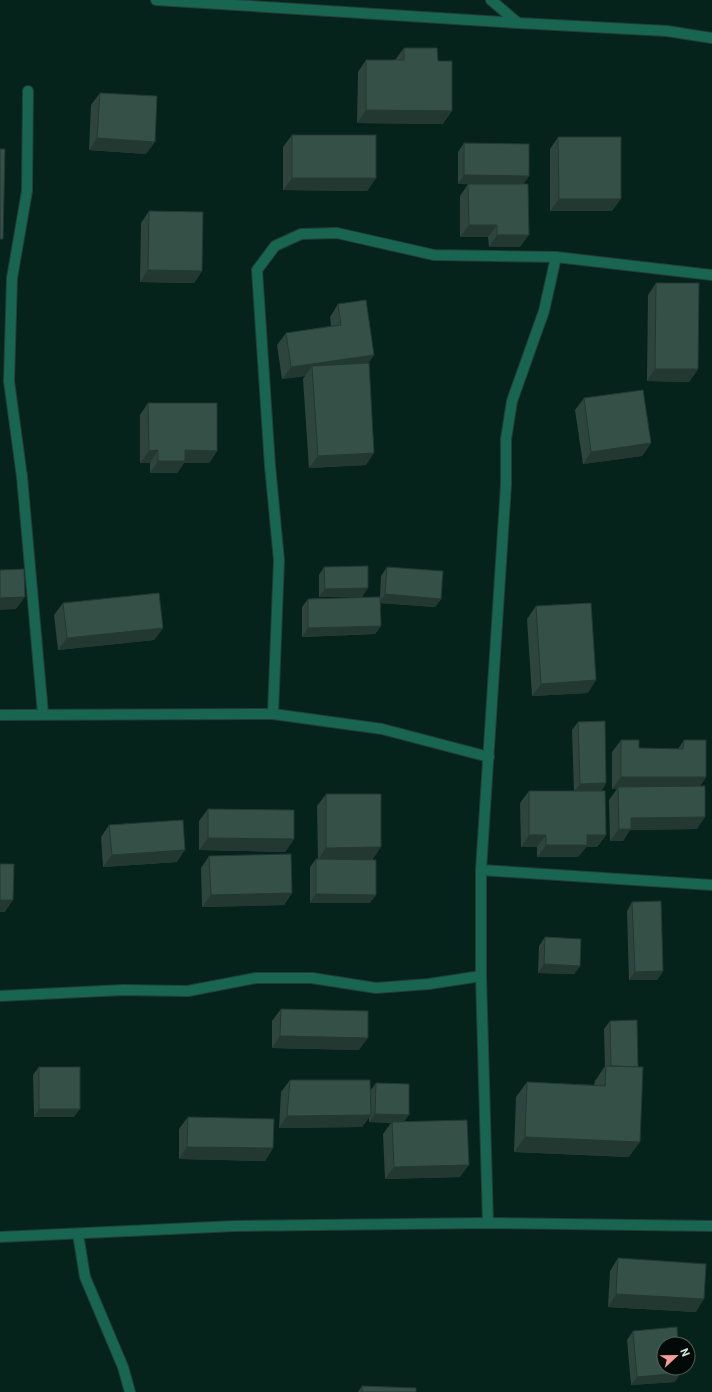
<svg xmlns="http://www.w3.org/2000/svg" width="712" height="1392" viewBox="0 0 712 1392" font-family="Roboto,sans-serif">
	<rect width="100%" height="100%" fill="#06231b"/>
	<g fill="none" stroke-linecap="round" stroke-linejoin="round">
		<defs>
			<g id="minor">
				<polyline points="156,0 518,23"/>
				<polyline points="491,0 518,23 667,31 712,38"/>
				<polyline points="28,91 27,191 12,278 9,381 22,477 43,714"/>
				<polyline points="273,714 279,560 270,466 257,270 275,246 301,234 337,233 434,255 556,257 712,275"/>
				<polyline points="0,715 273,714 382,729 489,757"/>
				<polyline points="481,870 712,885"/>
				<polyline points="0,996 123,990 188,991 256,978 312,978 376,988 429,984 481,976"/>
				<polyline points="488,1223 481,976 481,870 506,485 506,439 512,401 544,311 556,257"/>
				<polyline points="78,1234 85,1277 123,1367 130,1392"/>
				<polyline points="0,1237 235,1226 488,1223 712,1226"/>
			</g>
		</defs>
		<use href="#minor" stroke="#233e36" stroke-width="12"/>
		<use href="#minor" stroke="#186551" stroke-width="10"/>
	</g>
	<g fill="#2d453d">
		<polygon points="404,48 443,124 357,123 358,72 366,60 395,60"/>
		<polygon points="100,93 146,154 89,150 91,105"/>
		<polygon points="292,135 376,178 367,191 283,190 283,147"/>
		<polygon points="558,137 612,211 550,211 550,149"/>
		<polygon points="464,143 529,176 523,184 520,247 489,247 488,237 460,237 460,196 468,184 492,184 458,184 458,152"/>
		<polygon points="149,211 202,271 194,283 140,282 141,223"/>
		<polygon points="656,283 698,369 689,382 647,381 648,295"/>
		<polygon points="338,304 368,363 366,465 309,468 303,379 305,376 282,379 277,345 286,333 331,326 330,317"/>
		<polygon points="584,398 651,443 642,456 583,464 575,410"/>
		<polygon points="148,403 217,451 209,463 184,463 177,473 150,473 150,463 140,463 140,415"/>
		<polygon points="324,567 362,597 319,597 319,575"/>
		<polygon points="387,567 441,599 435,607 380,603 381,626 375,634 302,637 302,607 308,599 380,597 381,576"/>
		<polygon points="63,603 163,628 154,640 58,650 54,615"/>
		<polygon points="536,606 588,693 532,696 527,619"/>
		<polygon points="578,722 606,783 601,791 606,835 597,847 586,847 578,857 537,857 537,847 521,847 520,803 529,791 574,791 572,730"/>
		<polygon points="621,740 639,748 678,749 684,740 706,777 700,786 697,829 630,830 623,841 610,841 609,800 617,789 612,789 612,752"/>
		<polygon points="326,794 373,859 370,903 310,903 310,867 316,859 318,859 317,806"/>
		<polygon points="208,809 294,839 285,852 199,850 199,821"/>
		<polygon points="109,825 177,862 103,867 101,837"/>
		<polygon points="209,856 292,893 284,905 202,907 201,868"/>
		<polygon points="632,902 663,971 657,980 629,980 627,911"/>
		<polygon points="545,937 580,966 574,974 538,973 539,946"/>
		<polygon points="281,1009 359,1050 272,1048 272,1021"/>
		<polygon points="610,1021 629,1157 514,1152 516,1097 527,1082 594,1085 595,1081 605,1066 604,1029"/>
		<polygon points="39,1067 74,1117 34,1117 33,1075"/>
		<polygon points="290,1080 370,1091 376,1083 404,1122 460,1177 385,1179 383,1134 391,1123 369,1122 369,1117 362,1127 279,1128 281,1092"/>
		<polygon points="188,1117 273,1148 265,1161 179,1159 179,1129"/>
		<polygon points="618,1258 696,1312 608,1307 610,1271"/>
		<polygon points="633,1331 675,1382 631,1385 627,1340"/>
		<polygon points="362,1386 416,1392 358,1392"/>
	</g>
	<g fill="#243832">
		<polygon points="366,110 452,111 443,124 357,123"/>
		<polygon points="97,138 155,142 146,154 89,150"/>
		<polygon points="464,175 529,176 523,185 458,184"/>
		<polygon points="292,178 376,178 367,191 283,190"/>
		<polygon points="559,199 621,199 612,211 550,211"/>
		<polygon points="469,225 497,225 488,237 460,237"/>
		<polygon points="497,235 529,235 520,247 489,247"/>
		<polygon points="148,270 202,271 194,283 140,282"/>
		<polygon points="374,355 366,367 312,366 305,376 282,379 291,367"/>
		<polygon points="655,369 698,369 689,382 647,381"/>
		<polygon points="651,443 642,456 583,464 591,452"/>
		<polygon points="158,450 150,463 140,463 149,451"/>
		<polygon points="185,450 217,451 209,463 184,463 177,473 150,473 158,461"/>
		<polygon points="374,453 366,465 309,468 318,456"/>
		<polygon points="368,588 362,597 319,597 325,589"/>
		<polygon points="385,594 441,599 435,607 379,603"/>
		<polygon points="25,597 16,609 0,610 0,598"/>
		<polygon points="381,626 375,634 302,637 308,628"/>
		<polygon points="163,628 154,640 58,650 67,638"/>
		<polygon points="596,680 588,693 532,696 541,684"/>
		<polygon points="621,777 706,777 698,789 618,787 617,789 612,789"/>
		<polygon points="606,783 601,792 574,792 580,784"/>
		<polygon points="705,817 697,829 630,830 623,841 610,841 619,829 631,818"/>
		<polygon points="529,835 546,835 537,847 521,847"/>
		<polygon points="587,835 606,835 597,847 586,847 578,857 537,857 546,845"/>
		<polygon points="208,838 294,839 285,852 199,850"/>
		<polygon points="381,847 373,859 318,860 326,848"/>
		<polygon points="185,850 177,862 103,867 112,855"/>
		<polygon points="292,893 284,905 202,907 211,895"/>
		<polygon points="316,894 376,895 370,903 310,903"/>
		<polygon points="0,900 13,900 5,912 0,912"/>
		<polygon points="544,964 580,966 574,974 538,973"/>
		<polygon points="663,971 657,980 629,980 635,972"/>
		<polygon points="280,1036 368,1038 359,1050 272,1048"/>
		<polygon points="39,1109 80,1109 74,1117 34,1117"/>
		<polygon points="375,1114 409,1115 403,1123 369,1122"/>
		<polygon points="371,1115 362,1127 279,1128 287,1116"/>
		<polygon points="525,1137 640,1142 629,1157 514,1152"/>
		<polygon points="187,1147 273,1148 265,1161 179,1159"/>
		<polygon points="469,1165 460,1177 385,1179 394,1167"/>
		<polygon points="616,1294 704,1299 696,1312 608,1307"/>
		<polygon points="681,1373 675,1382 631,1385 637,1377"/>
	</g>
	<g fill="#345047" stroke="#243832">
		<polygon points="404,48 437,48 438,61 452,61 452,111 366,110 366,60 404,60"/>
		<polygon points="100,93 157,96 155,142 97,138"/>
		<rect x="292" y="135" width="84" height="43"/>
		<polygon points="558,137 621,137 621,199 559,199"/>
		<polygon points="464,143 529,144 529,176 464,175"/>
		<polygon points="0,149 5,149 3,239 0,239"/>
		<polygon points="468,184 528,184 529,235 497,235 497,225 469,225"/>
		<polygon points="149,211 203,212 202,271 148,270"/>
		<polygon points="656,283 699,283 698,369 655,369"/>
		<polygon points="366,300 374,355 291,367 286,333 341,325 338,304"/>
		<polygon points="369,363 374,453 318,456 312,366"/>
		<polygon points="643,390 651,443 591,452 584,398"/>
		<polygon points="148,403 217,403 217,451 185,450 185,461 158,461 158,450 149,451"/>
		<polygon points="368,566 368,588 325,589 324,567"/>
		<polygon points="387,567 443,571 441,599 385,594"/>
		<polygon points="24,569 25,597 0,598 0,570"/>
		<polygon points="159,593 163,628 67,638 63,603"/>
		<polygon points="380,597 381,626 308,628 308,599"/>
		<polygon points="591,603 596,680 541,684 536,606"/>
		<polygon points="605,721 606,783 580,784 578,722"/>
		<polygon points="621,740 639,740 639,748 683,749 684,740 706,740 706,777 621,777"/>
		<polygon points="705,786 705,817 631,818 631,829 619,829 618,787"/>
		<polygon points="529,791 605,791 606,835 587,835 587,845 546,845 546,835 529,835"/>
		<polygon points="326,794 381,794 381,847 326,848"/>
		<polygon points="208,809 294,810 294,839 208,838"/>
		<polygon points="183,820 185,850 112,855 109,825"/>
		<polygon points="291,854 292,893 211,895 209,856"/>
		<polygon points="316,859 376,860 376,895 316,894"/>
		<polygon points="0,864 14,864 13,900 0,900"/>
		<polygon points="661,901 663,971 635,972 632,902"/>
		<polygon points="545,937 581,939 580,966 544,964"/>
		<polygon points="281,1009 368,1011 368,1038 280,1036"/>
		<polygon points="637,1020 638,1067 611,1066 610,1021"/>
		<polygon points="606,1066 643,1067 640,1142 525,1137 527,1082 605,1086"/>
		<rect x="39" y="1067" width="41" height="42"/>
		<polygon points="290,1080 370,1080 371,1115 287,1116"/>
		<polygon points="376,1083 409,1084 409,1115 375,1114"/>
		<polygon points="188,1117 274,1119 273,1148 187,1147"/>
		<polygon points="467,1120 469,1165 394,1167 392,1122"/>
		<polygon points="618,1258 706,1264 704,1299 616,1294"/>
		<polygon points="677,1327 678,1344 664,1344 664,1368 681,1368 681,1373 637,1377 633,1331"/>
		<polygon points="362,1386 416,1388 416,1392 362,1392"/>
	</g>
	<g transform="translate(676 1356) rotate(68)"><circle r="19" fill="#020a07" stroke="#56625d"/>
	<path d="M0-3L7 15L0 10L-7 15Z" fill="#f59b99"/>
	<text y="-6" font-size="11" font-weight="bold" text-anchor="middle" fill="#d4e5de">N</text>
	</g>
</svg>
